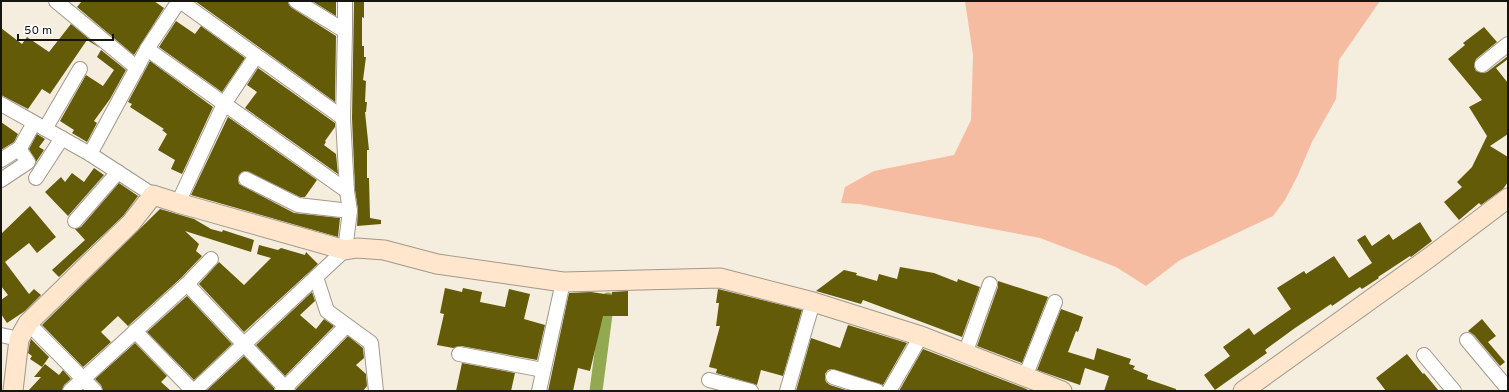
<svg xmlns="http://www.w3.org/2000/svg" width="1509" height="392" viewBox="0 0 1509 392" font-family="Overpass,sans-serif">
	<rect width="100%" height="100%" fill="#f5eedf"/>
	<polygon fill="#f6bca1" points="965,1 1380,1 1339,60 1336,99 1312,142 1297,177 1285,200 1273,216 1180,260 1146,286 1116,267 1040,238 859,204 841,203 845,187 874,171 954,155 971,120 973,55"/>
	<g fill="none" stroke-linecap="round" stroke-linejoin="round">
		<polyline stroke="#93a951" stroke-width="13" points="596,391 608,299"/>
	</g>
	<g fill="#645b09">
		<polygon points="82,1 154,1 164,8 134,55 77,7"/>
		<polygon points="195,1 288,1 289,5 292,8 336,36 335,102"/>
		<polygon points="312,1 336,1 336,16"/>
		<polygon points="354,1 364,1 364,18 362,17 362,46 364,46 364,57 366,57 363,80 366,81 365,102 367,102 366,112 365,112 369,150 367,150 367,178 369,178 370,218 381,220 381,224 357,226 358,210 355,190 352,118"/>
		<polygon points="176,21 195,34 201,26 245,58 222,92 159,47"/>
		<polygon points="71,24 100,48 87,40 50,94 42,89 28,109 1,95 1,28 22,44 27,37 49,52"/>
		<polygon points="1484,27 1497,42 1476,59 1474,66 1476,71 1483,73 1487,72 1508,56 1508,59 1496,68 1508,83 1508,134 1490,146 1508,157 1508,182 1503,189 1481,205 1479,203 1459,220 1444,202 1462,187 1457,182 1472,167 1487,136 1469,107 1482,100 1448,59 1465,45 1463,43"/>
		<polygon points="101,50 126,70 110,99 94,121 97,123 87,142 72,133 74,130 60,121 86,75 103,86 114,70 97,57"/>
		<polygon points="150,61 213,107 182,174 171,169 175,160 158,150 167,134 162,130 164,129 130,107 132,104 128,102"/>
		<polygon points="258,68 335,123 335,127 325,141 326,142 324,145 336,154 338,174 245,108 257,92 247,85"/>
		<polygon points="228,117 317,180 305,197 300,197 246,171 242,172 239,175 238,179 239,184 294,213 340,218 338,237 191,195"/>
		<polygon points="1,122 18,134 14,142 1,150"/>
		<polygon points="37,134 45,139 39,147 44,150 36,162 29,149"/>
		<polygon points="94,168 104,175 68,216 45,192 61,177 65,182 72,173 84,182"/>
		<polygon points="119,183 138,196 123,216 59,277 52,270 85,240 75,229 81,227"/>
		<polygon points="30,206 56,237 37,253 29,243 5,262 29,294 34,289 41,295 25,311 7,323 1,314 1,300 8,295 1,286 1,234"/>
		<polygon points="160,209 194,219 211,229 222,232 223,230 254,240 251,252 185,231 199,244 196,251 202,256 181,278 128,326 118,316 101,332 111,342 83,367 42,325"/>
		<polygon points="1420,222 1432,241 1411,257 1410,256 1378,277 1379,278 1362,289 1360,287 1332,306 1331,304 1295,328 1265,350 1267,353 1215,390 1204,375 1230,356 1223,347 1249,328 1254,335 1291,309 1277,288 1304,271 1306,274 1334,256 1349,278 1372,263 1357,240 1365,235 1372,246 1389,234 1393,240"/>
		<polygon points="259,245 278,250 281,248 305,255 306,252 318,264 244,332 199,284 219,262 244,285 271,258 257,254"/>
		<polygon points="900,267 934,273 957,282 958,279 980,287 962,337 863,300 861,304 816,291 844,270 857,273 856,275 877,281 879,274 897,279"/>
		<polygon points="998,281 1048,297 1022,363 977,346 998,287"/>
		<polygon points="445,288 462,292 463,288 482,292 480,302 505,307 509,289 530,294 524,319 545,325 537,360 461,346 453,348 437,345 444,314 440,313"/>
		<polygon points="718,289 802,310 783,376 761,370 757,385 716,373 717,369 709,367 720,326 716,326 719,303 716,303"/>
		<polygon points="628,291 628,316 603,316 590,371 578,368 573,391 548,391 569,293 591,292 612,295 612,292"/>
		<polygon points="312,292 315,301 300,315 316,329 324,319 334,326 285,376 256,345"/>
		<polygon points="187,296 232,344 194,380 147,332"/>
		<polygon points="1061,309 1083,317 1078,332 1076,331 1068,352 1094,360 1097,348 1131,359 1129,364 1135,366 1133,369 1148,375 1147,379 1176,389 1176,391 1104,391 1109,376 1085,368 1080,385 1037,370"/>
		<polygon points="1482,319 1496,336 1488,342 1505,362 1500,366 1474,335 1468,331"/>
		<polygon points="848,325 907,343 883,385 832,369 828,370 825,374 825,378 826,382 830,385 849,391 796,391 811,338 840,348"/>
		<polygon points="348,336 363,348 364,358 356,365 366,374 367,386 363,391 296,391 296,389"/>
		<polygon points="31,339 49,357 42,367 30,359 32,356 28,353 30,342"/>
		<polygon points="135,343 167,376 161,382 171,391 103,391 101,385 95,379"/>
		<polygon points="923,349 1024,388 1030,391 899,391"/>
		<polygon points="1407,354 1423,374 1424,373 1439,391 1386,391 1376,378"/>
		<polygon points="244,356 274,388 274,391 206,391"/>
		<polygon points="462,363 515,373 511,391 456,391"/>
		<polygon points="45,364 59,375 63,370 71,379 64,385 62,391 28,391 41,377 34,377"/>
	</g>
	<g fill="none" stroke-linecap="round" stroke-linejoin="round">
		<defs>
			<g id="street">
				<polyline points="56,1 137,68"/>
				<polyline points="180,1 343,118"/>
				<polyline points="296,1 345,31"/>
				<polyline points="345,1 345,31 343,118 347,191 350,211 345,250 316,277 327,311 371,343 376,391"/>
				<polyline points="147,49 347,191"/>
				<polyline points="1482,65 1508,44"/>
				<polyline points="1,104 90,154 153,195"/>
				<polyline points="45,129 80,69"/>
				<polyline points="90,154 147,49 179,1"/>
				<polyline points="1,160 20,148 34,123"/>
				<polyline points="36,178 62,138"/>
				<polyline points="246,179 298,205 350,211"/>
				<polyline points="1,180 28,162 19,149"/>
				<polyline points="178,203 224,104 256,56"/>
				<polyline points="75,221 118,172"/>
				<polyline points="187,284 288,391"/>
				<polyline points="28,323 95,391"/>
				<polyline points="135,331 193,391"/>
				<polyline points="1,335 19,339"/>
				<polyline points="1467,340 1508,389"/>
				<polyline points="459,354 543,370"/>
				<polyline points="965,354 990,284"/>
				<polyline points="1424,355 1454,391"/>
				<polyline points="833,377 877,391"/>
				<polyline points="1025,377 1055,302"/>
				<polyline points="709,380 751,391"/>
				<polyline points="70,391 187,284 211,259"/>
				<polyline points="194,391 316,277"/>
				<polyline points="282,391 346,326"/>
				<polyline points="539,391 563,282"/>
				<polyline points="787,391 813,302"/>
				<polyline points="889,391 921,336"/>
			</g>
			<g id="secondary">
				<polyline points="13,391 19,339 28,323 131,223 153,195 178,203 345,250 357,248 384,250 437,264 563,282 720,278 813,302 921,336 1062,391"/>
				<polyline points="1243,391 1430,257 1508,198"/>
			</g>
		</defs>
		<use href="#street" stroke="#a0998c" stroke-width="16"/>
		<use href="#secondary" stroke="#a0998c" stroke-width="21"/>
		<use href="#street" stroke="#fff" stroke-width="14"/>
		<use href="#secondary" stroke="#ffe6cd" stroke-width="19"/>
	</g>
	<rect width="1509" height="392" fill="none" stroke="#171510" stroke-width="4"/>
	<path d="M18 34v6h95v-6" fill="none" stroke="#171510" stroke-width="2"/>
	<text x="24" y="34" font-size="12" fill="#171510" stroke="#ffffff" stroke-width="3" paint-order="stroke">50 m</text>
</svg>
